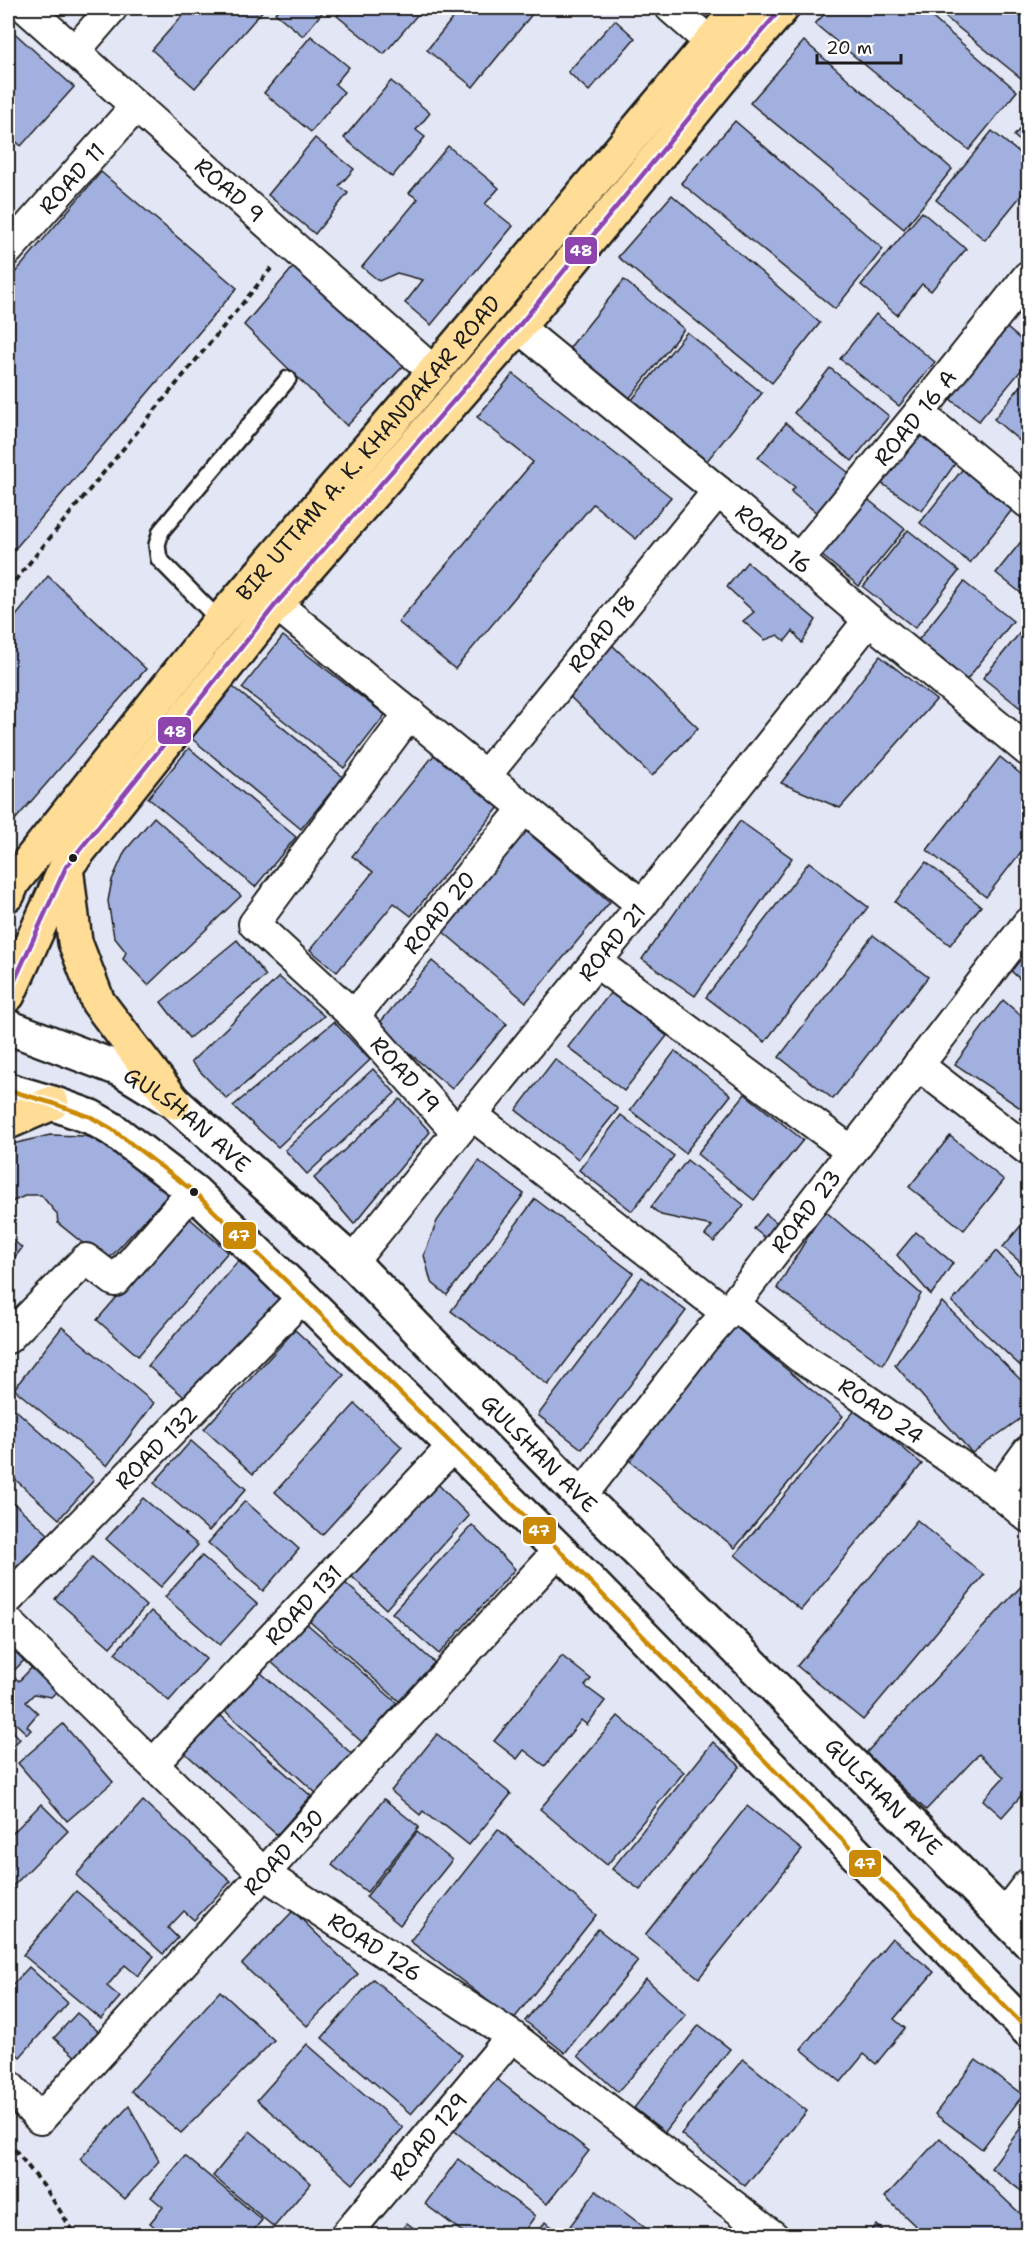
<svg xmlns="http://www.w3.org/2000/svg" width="1036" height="2243" viewBox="0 0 1036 2243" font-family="'Shantell Sans',sans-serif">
	<rect width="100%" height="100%" fill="#e3e7f5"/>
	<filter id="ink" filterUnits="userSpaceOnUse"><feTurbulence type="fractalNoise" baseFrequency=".0167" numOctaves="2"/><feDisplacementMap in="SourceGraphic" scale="12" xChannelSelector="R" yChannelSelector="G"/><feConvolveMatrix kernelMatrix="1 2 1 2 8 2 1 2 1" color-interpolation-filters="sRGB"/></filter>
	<g filter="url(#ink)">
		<g fill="#a1b0df" stroke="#1c1c1c" stroke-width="1.5">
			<polygon points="189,8 265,8 195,88 152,50"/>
			<polygon points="280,8 326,8 303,36 275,13"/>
			<polygon points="344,8 419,8 418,14 384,54 337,16"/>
			<polygon points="461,8 537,8 473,87 427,50"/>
			<polygon points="830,8 921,8 1017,91 969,150 815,24"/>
			<polygon points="934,8 1028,8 1028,81 1027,83"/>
			<polygon points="615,20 635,38 589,91 568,72"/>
			<polygon points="8,27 74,87 21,146 8,134"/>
			<polygon points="311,36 349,67 335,84 344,92 311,132 264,93"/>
			<polygon points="804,41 952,169 904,229 750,103"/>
			<polygon points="391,81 430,113 416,130 425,137 392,177 344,138"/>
			<polygon points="1028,119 1028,148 1014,136"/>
			<polygon points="735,121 883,249 835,309 681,183"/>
			<polygon points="992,131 1028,160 1028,187 985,240 936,200"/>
			<polygon points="315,138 354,169 339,186 348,193 315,234 268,195"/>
			<polygon points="448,146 499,188 485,204 513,226 431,325 405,303 423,280 397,273 379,281 362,267 418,199 409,193"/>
			<polygon points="101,172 237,288 8,557 8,281"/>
			<polygon points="672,195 820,323 772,383 618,257"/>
			<polygon points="922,212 966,249 931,291 922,284 897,315 861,285"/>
			<polygon points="295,265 408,361 347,426 244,325"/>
			<polygon points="624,280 684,329 628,400 567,351"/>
			<polygon points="876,314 935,362 899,406 840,359"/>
			<polygon points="1006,327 1028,346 1028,362 979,421 950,399"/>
			<polygon points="687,332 762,393 706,462 631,401"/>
			<polygon points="830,368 889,416 852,461 794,413"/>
			<polygon points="513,374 671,497 636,539 593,504 455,669 398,622 533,462 477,417"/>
			<polygon points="1028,377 1028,448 994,419"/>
			<polygon points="786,423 849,473 817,513 791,492 795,487 758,458"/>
			<polygon points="917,429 959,458 922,511 880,482"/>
			<polygon points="965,466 1015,506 970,563 920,523"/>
			<polygon points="866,498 905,529 859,586 820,554"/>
			<polygon points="908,530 959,571 915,628 863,587"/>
			<polygon points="1028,533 1028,596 1027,598 996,573"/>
			<polygon points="747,562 816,620 802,643 793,631 785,641 778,635 765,640 743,621 754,612 727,587"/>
			<polygon points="48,576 146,669 8,828 8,626"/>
			<polygon points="964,582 1013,621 965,682 916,643"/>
			<polygon points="1027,624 1028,625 1028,714 983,678"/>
			<polygon points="283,636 385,715 344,768 242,688"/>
			<polygon points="609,642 698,728 652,776 563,690"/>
			<polygon points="880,656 936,700 840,808 781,783"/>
			<polygon points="233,687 343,777 301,829 191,738"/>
			<polygon points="189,748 296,837 255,887 148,798"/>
			<polygon points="434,755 499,807 411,916 394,903 337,972 310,950 373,872 352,856"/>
			<polygon points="1000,757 1028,780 1028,843 986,897 927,850"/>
			<polygon points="154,817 241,896 148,985 123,959 126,952 114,937 108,901 112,880 125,851"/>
			<polygon points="740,821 792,858 695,996 642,959"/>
			<polygon points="526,831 610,902 526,1002 442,931"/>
			<polygon points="809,862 868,907 765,1042 706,997"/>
			<polygon points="926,862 981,906 950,945 895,902"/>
			<polygon points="873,935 928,977 833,1099 779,1057"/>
			<polygon points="237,940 266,976 189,1038 161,1002"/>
			<polygon points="1028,945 1028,987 1007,967"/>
			<polygon points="432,961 507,1024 452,1089 377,1026"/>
			<polygon points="279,977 324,1016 227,1099 191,1062"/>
			<polygon points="611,992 667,1036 624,1091 568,1047"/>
			<polygon points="1003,1000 1028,1022 1028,1113 955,1064"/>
			<polygon points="334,1022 370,1060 278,1147 233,1106"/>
			<polygon points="675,1051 731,1095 685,1153 630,1110"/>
			<polygon points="555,1059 618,1109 578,1159 516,1110"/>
			<polygon points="373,1069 395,1093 307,1174 285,1150"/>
			<polygon points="745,1094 803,1140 754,1200 697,1154"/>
			<polygon points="400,1099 430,1132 354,1224 314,1178"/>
			<polygon points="621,1115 674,1156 632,1211 579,1170"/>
			<polygon points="50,1135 84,1136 114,1144 177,1185 106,1262 58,1223 57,1214 41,1195 27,1195 9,1203 8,1202 8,1145"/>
			<polygon points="950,1136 1004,1180 964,1230 909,1187"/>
			<polygon points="687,1160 744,1205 714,1242 705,1235 712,1226 661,1215 651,1207"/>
			<polygon points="479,1161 524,1194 447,1295 431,1282 424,1255 437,1221"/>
			<polygon points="535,1199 633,1273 548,1385 451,1311"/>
			<polygon points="824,1210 921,1294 883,1365 777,1288"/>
			<polygon points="766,1214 789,1232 777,1247 754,1229"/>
			<polygon points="187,1216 228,1252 138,1356 97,1320"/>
			<polygon points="1028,1217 1028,1269 1003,1247"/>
			<polygon points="916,1232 953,1263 931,1295 897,1255"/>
			<polygon points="8,1235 22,1248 8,1266"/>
			<polygon points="996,1251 1028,1285 1028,1373 952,1302"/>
			<polygon points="238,1261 280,1297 190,1402 148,1366"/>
			<polygon points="642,1277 686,1311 582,1449 538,1415"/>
			<polygon points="942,1302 1028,1387 1028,1410 1020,1419 972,1453 895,1365"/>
			<polygon points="732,1324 843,1416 735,1548 624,1456"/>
			<polygon points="62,1327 154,1403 107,1466 14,1389"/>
			<polygon points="295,1330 344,1375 253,1474 204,1429"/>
			<polygon points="8,1403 94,1480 59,1519 8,1473"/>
			<polygon points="355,1404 402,1447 322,1535 275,1492"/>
			<polygon points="856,1409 922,1464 801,1610 735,1555"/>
			<polygon points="191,1441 246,1489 209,1531 154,1483"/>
			<polygon points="431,1477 469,1516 386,1609 345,1570"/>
			<polygon points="8,1498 48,1534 13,1573 8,1568"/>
			<polygon points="143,1498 198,1545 161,1587 106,1539"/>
			<polygon points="245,1501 299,1549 263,1591 208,1543"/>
			<polygon points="917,1520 984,1575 863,1720 797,1666"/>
			<polygon points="472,1525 515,1569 439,1654 392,1613"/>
			<polygon points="202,1556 257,1604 220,1645 165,1597"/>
			<polygon points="92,1557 146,1606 110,1647 55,1599"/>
			<polygon points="1028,1579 1028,1788 1002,1817 983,1800 1004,1777 979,1754 926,1810 866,1753"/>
			<polygon points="343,1581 435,1663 400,1702 308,1620"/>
			<polygon points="151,1611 206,1659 169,1701 115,1653"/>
			<polygon points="305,1622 397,1703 362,1742 270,1661"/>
			<polygon points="8,1634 29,1655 11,1674 19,1681 39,1660 64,1684 51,1697 34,1694 26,1702 38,1713 27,1726 31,1730 27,1734 8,1716"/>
			<polygon points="562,1656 591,1679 585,1686 605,1701 587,1725 581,1720 545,1766 524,1750 517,1759 494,1741"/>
			<polygon points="260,1672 352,1754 317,1794 225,1711"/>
			<polygon points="219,1714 311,1796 277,1835 185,1753"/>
			<polygon points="618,1716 684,1772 607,1865 540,1809"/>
			<polygon points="63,1724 113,1782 67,1821 18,1763"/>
			<polygon points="8,1726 20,1739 8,1751"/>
			<polygon points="437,1734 511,1794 469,1845 445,1826 436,1822 423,1811 420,1815 391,1791"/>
			<polygon points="713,1742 740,1766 640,1890 612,1869"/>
			<polygon points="384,1799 419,1827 367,1892 332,1865"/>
			<polygon points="143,1801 231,1881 194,1920 184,1911 168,1928 178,1938 163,1954 76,1875"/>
			<polygon points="41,1804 68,1831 13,1886 8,1881 8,1838"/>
			<polygon points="747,1806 802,1850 699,1978 645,1935"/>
			<polygon points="498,1829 596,1915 513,2020 410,1941"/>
			<polygon points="417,1832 452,1860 400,1925 366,1897"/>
			<polygon points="76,1891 154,1956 138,1976 125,1965 107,1986 120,1997 101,2019 23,1955"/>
			<polygon points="293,1911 358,1974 307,2026 242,1964"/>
			<polygon points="598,1929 638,1961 565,2053 525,2021"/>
			<polygon points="892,1938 934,1972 894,2019 905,2028 876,2064 864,2054 841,2082 801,2049"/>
			<polygon points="29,1967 68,2003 20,2057 8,2046 8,1990"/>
			<polygon points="373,1979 462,2055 411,2114 322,2038"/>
			<polygon points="646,1979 686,2015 618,2092 578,2056"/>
			<polygon points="220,1991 274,2040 181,2133 131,2091"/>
			<polygon points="77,2013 99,2032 76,2057 54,2038"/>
			<polygon points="699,2025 730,2049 665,2132 634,2108"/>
			<polygon points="307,2044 403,2128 353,2184 257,2100"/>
			<polygon points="743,2059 807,2111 745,2186 681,2134"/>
			<polygon points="976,2060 1023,2095 982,2149 935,2114"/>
			<polygon points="494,2077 589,2151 547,2204 452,2129"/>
			<polygon points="129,2106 159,2161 125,2199 80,2159"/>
			<polygon points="1028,2118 1028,2196 991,2168"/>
			<polygon points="250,2131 311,2183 274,2227 213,2176"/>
			<polygon points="940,2138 1028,2221 1028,2236 926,2236 885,2197"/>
			<polygon points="185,2156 262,2220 249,2236 153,2236 158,2230 150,2223 163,2207 151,2197"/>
			<polygon points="458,2159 535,2216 521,2236 468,2236 425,2204"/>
			<polygon points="596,2191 656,2236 583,2236 570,2226"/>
			<polygon points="545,2222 562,2236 535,2236"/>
			<polygon points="407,2223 424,2236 397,2236"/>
			<polygon points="876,2225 890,2236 868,2236"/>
		</g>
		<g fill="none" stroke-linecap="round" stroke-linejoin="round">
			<defs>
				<polyline id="service" points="220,621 159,559 157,545 161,531 288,379"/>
				<g id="minor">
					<path id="s1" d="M26,8L434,372"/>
					<polyline points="671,8 727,57"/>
					<polyline points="75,51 112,8"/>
					<path id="s2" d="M8,250L136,106"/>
					<path id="s3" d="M518,327L718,491L869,620L1028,751"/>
					<polyline points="919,413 1028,503"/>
					<path id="s4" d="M799,559L919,413L1028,276"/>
					<polyline points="276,604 642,905"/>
					<path id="s5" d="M410,713L254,924L354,1016L457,1132"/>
					<path id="s6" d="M486,775L718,491"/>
					<polyline points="596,962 851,1151"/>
					<path id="s7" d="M354,1016L524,809"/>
					<polyline points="918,1065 1028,1150"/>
					<polyline points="471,1114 727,1313"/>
					<path id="s8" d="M352,1262L642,905L869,620"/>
					<path id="s9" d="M734,1304L800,1357L852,1390L998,1492L1028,1517"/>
					<polyline points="8,1338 86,1259 115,1281 193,1191"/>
					<polyline points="998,1492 1028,1451"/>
					<path id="s10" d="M581,1496L703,1340L727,1313L1028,923"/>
					<path id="s11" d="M8,1599L303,1297"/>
					<path id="s12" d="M8,1622L264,1874L512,2036L773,2236"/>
					<path id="s13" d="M153,1764L453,1446"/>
					<polyline points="1004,1915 1028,1884"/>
					<path id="s14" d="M8,2085L40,2119L559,1550"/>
					<path id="s15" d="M345,2236L512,2036"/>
				</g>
				<g id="secondary">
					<path id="s16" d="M8,1027L122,1070L174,1102L352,1262L581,1496L704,1616L1028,1941"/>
					<polyline points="8,1090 52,1103 91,1117 112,1129 193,1191 303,1297 559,1550 1028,2030"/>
				</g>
				<g id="primary">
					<polyline points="66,867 75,942 98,1002 174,1102"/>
					<path id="s17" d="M8,894L13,882L220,621L434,372L739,8"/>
					<polyline points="8,995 66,867 276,604 518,327 734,63 782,8"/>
					<polyline points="8,1122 52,1103"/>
				</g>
			</defs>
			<use href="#service" stroke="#1c1c1c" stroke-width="20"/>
			<use href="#minor" stroke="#1c1c1c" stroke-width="34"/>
			<use href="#secondary" stroke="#1c1c1c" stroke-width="38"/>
			<use href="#primary" stroke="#1c1c1c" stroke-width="38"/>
			<g stroke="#1c1c1c" stroke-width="4" stroke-dasharray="6 4.5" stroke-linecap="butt">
				<polyline points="8,589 274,265"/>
				<polyline points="8,2141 46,2189 76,2236"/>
			</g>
			<use href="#service" stroke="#fff" stroke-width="15"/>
			<use href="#minor" stroke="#fff" stroke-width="30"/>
			<use href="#secondary" stroke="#fff" stroke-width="33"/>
			<use href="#primary" stroke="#ffdd96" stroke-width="33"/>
			<defs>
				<polyline id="bus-1" points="8,995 66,867 276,604 518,327 734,63 782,8"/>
				<polyline id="bus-2" points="8,1090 52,1103 91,1117 112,1129 193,1191 303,1297 559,1550 1028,2030"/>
			</defs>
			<use href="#bus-1" stroke="#fff" stroke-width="9"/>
			<use href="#bus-2" stroke="#fff" stroke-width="9"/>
			<use href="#bus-1" stroke="#8e44ad" stroke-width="4.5"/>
			<use href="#bus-2" stroke="#cb8a06" stroke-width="4.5"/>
		</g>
	</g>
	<g fill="#1c1c1c" stroke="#fff" stroke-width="2">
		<circle cx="73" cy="858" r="5"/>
		<circle cx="194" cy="1192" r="5"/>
	</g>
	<g text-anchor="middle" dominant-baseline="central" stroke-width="6" stroke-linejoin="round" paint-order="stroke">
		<g font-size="22" fill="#1c1c1c" stroke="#fff">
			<text stroke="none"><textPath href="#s2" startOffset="96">ROAD 11</textPath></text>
			<text stroke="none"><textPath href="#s1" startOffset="273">ROAD 9</textPath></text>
			<text stroke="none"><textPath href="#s4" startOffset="183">ROAD 16 A</textPath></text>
			<text stroke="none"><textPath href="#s17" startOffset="574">BIR UTTAM A. K. KHANDAKAR ROAD</textPath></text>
			<text stroke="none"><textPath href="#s3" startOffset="332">ROAD 16</textPath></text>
			<text stroke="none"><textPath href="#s6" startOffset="183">ROAD 18</textPath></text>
			<text stroke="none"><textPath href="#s7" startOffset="134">ROAD 20</textPath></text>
			<text stroke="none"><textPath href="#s8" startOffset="412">ROAD 21</textPath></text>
			<text stroke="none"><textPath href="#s5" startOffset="476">ROAD 19</textPath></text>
			<text stroke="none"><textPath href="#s16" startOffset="204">GULSHAN AVE</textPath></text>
			<text stroke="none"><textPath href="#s10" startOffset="363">ROAD 23</textPath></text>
			<text stroke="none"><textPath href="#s9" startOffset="182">ROAD 24</textPath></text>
			<text stroke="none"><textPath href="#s11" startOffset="212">ROAD 132</textPath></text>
			<text stroke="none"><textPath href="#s16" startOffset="690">GULSHAN AVE</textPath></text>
			<text stroke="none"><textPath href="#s13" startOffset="219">ROAD 131</textPath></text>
			<text stroke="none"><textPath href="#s16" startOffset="1176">GULSHAN AVE</textPath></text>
			<text stroke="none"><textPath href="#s14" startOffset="408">ROAD 130</textPath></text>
			<text stroke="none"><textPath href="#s12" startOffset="492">ROAD 126</textPath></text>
			<text stroke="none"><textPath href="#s15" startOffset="130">ROAD 129</textPath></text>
		</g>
	</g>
	<g stroke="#fff" stroke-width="2">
		<rect x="564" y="236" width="34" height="29" rx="6" fill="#8e44ad"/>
		<rect x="157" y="716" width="35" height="29" rx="6" fill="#8e44ad"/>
		<rect x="222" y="1221" width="35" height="29" rx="6" fill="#cb8a06"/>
		<rect x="522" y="1516" width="35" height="29" rx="6" fill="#cb8a06"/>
		<rect x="848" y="1849" width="34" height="29" rx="6" fill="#cb8a06"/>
	</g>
	<g font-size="16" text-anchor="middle" font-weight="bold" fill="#fff">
		<text x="581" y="256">48</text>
		<text x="175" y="737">48</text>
		<text x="239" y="1241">47</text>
		<text x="539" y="1536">47</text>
		<text x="865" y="1869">47</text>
	</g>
	<rect width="1036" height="2243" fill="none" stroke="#fff" stroke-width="30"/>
	<rect x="15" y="15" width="1006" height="2213" fill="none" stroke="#1c1c1c" stroke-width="2" filter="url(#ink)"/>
	<path d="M817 54v9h84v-9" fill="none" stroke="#1c1c1c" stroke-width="3"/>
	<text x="826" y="54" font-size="18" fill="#1c1c1c" stroke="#ffffff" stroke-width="4.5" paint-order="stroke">20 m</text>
</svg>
